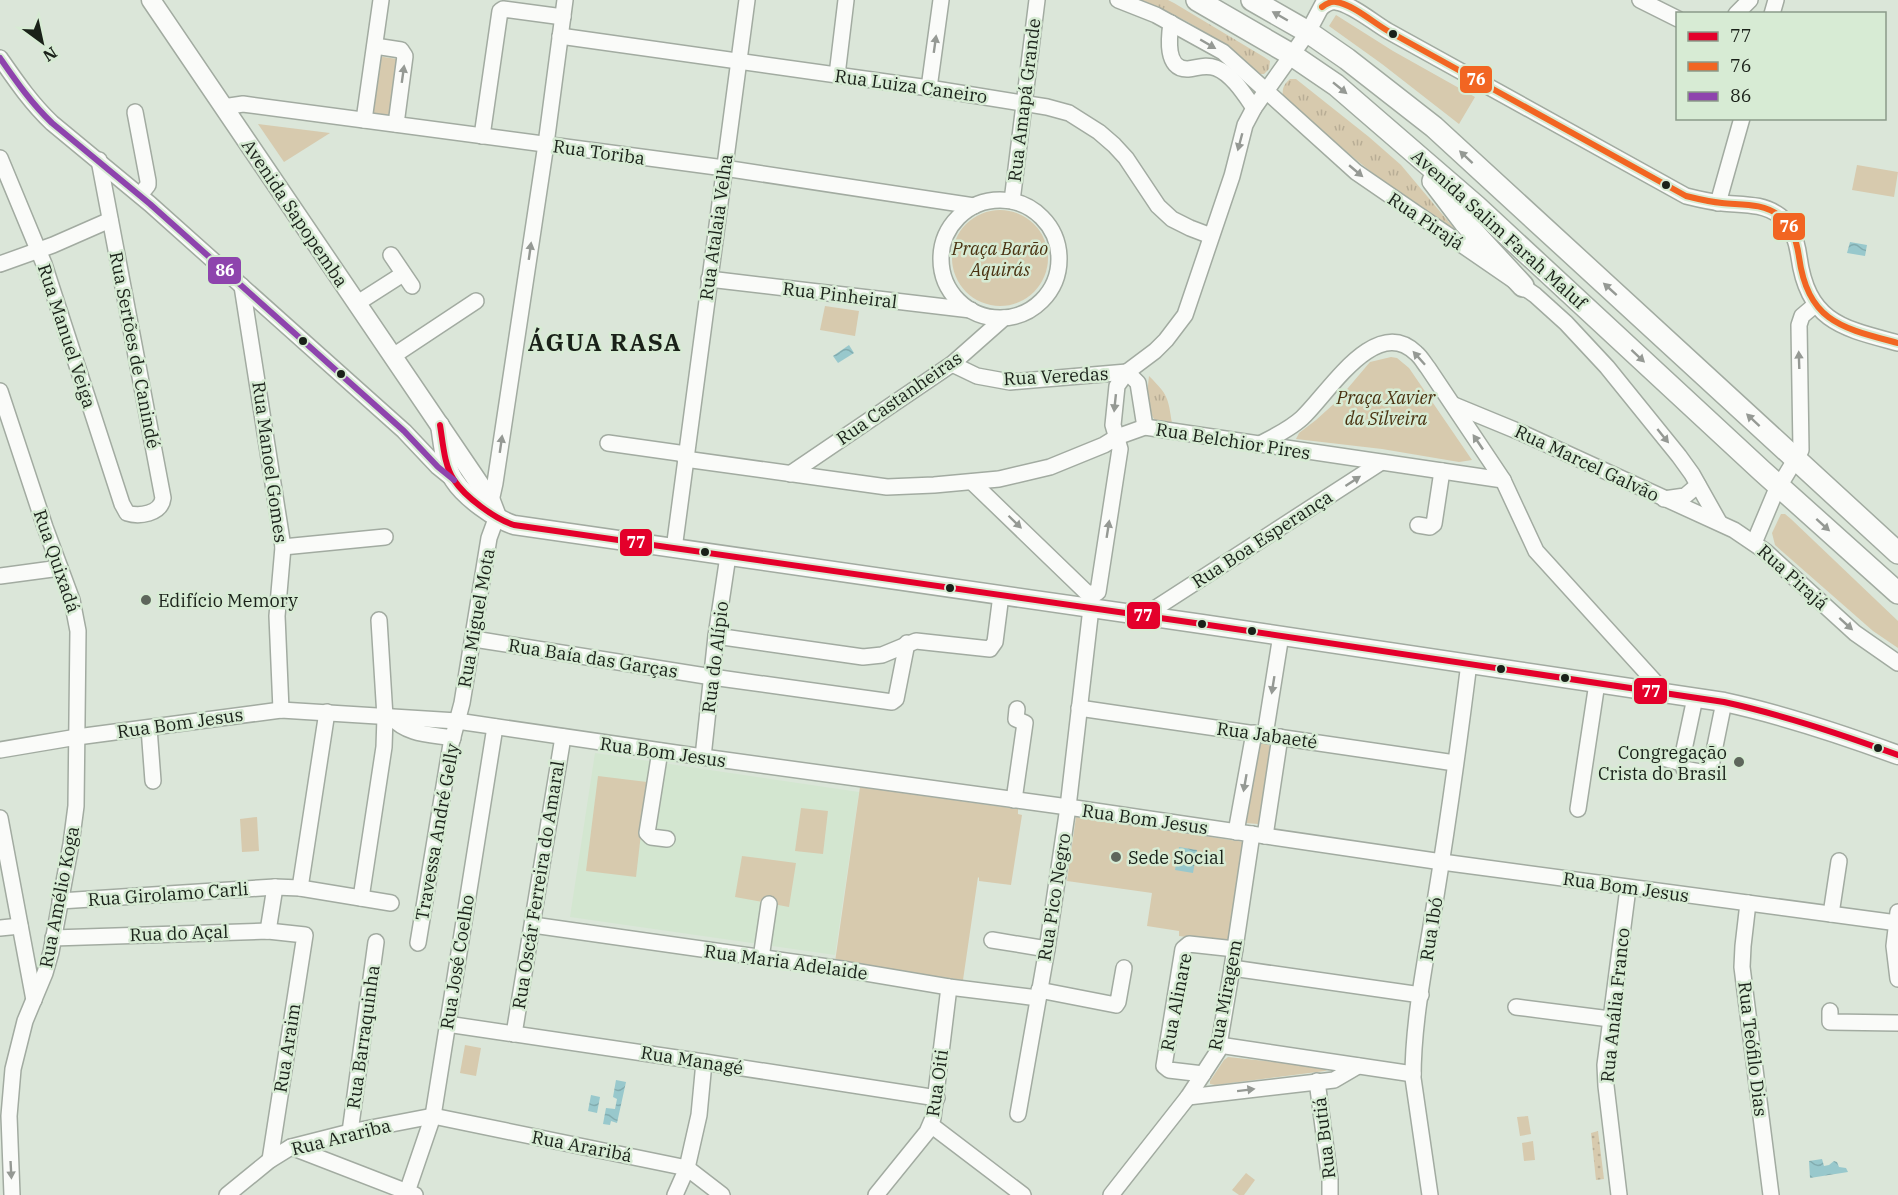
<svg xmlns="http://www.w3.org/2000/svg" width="1898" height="1195" viewBox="0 0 1898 1195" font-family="'IBM Plex Serif',serif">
	<defs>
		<pattern id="grass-tufts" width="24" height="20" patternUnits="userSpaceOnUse" patternTransform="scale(1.5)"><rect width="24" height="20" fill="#d7caae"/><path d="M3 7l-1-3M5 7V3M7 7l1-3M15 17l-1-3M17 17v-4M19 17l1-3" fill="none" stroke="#b8ad95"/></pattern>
		<pattern id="garden-dots" width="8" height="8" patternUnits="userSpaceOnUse" patternTransform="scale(1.5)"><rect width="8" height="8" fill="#d7caae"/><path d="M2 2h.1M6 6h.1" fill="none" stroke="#b8ad95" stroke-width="1.8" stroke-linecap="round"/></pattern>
		<pattern id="water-waves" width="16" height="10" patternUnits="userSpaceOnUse" patternTransform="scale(1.5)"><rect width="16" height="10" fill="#98c8cc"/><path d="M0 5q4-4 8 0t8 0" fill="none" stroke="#82acaf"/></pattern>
	</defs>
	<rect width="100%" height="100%" fill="#dbe6d9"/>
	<polygon fill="#d3e6d0" points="595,753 859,792 835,955 570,917"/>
	<g fill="url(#grass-tufts)">
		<path d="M1141,0H1168L1174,3L1264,57L1270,61L1269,69L1264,74H1257C1223,40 1185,18 1141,0Z"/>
		<path d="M1290,79H1296L1369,137L1401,165L1458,233L1453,238L1354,158L1283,97C1282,89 1283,85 1290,79Z"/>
		<path d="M1149,376C1168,395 1168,397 1172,423L1156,422C1146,409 1147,392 1149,376Z"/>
	</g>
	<g fill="#d7caae">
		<polygon points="1336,15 1393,51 1475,97 1459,124 1382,64 1329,26"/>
		<polygon points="377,56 397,59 389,115 369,113"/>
		<polygon points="258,124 330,133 284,162"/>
		<polygon points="1857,165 1898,172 1894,197 1852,190"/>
		<circle cx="1000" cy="258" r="48"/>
		<polygon points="825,306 859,311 855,336 820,330"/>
		<polygon points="1391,357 1397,358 1409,368 1472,460 1459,462 1382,449 1296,439 1299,433 1316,420 1337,401 1370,362"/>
		<polygon points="1781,514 1785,514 1791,519 1898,621 1898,648 1873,631 1775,545 1772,533"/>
		<polygon points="1260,743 1269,745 1271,749 1261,822 1258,824 1245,823"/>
		<polygon points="598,776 647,782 636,877 586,871"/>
		<polygon points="860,787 1018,809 1018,814 1022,815 1011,885 979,881 979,878 978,877 963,980 835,962"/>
		<polygon points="801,808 828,811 823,854 795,851"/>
		<polygon points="257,817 259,851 242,852 240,819"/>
		<polygon points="1076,817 1244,842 1229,943 1179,936 1179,931 1147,926 1152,893 1067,881"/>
		<polygon points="742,856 796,863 789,907 735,897"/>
		<polygon points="465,1045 481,1048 476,1076 460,1073"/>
		<polygon points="1228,1057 1332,1068 1325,1071 1215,1085 1210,1084 1210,1081 1224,1060"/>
		<polygon points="1528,1116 1531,1134 1520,1136 1517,1117"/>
		<polygon points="1533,1141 1535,1160 1524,1161 1522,1143"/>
		<polygon points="1246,1173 1255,1180 1244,1195 1239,1195 1232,1190"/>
	</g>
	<polygon fill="url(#garden-dots)" points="1598,1131 1604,1179 1596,1180 1591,1133"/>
	<g fill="url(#water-waves)">
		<polygon points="1850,242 1867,245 1865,256 1847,253"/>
		<polygon points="849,345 854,353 838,363 833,356"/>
		<polygon points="1179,847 1197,850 1193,873 1175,870"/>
		<polygon points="616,1080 626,1082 617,1123 611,1121 610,1125 603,1124 606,1108 615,1109 617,1099 613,1097"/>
		<polygon points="591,1095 600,1097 597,1113 588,1111"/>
		<polygon points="1822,1159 1824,1166 1829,1165 1834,1161 1837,1162 1839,1167 1846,1168 1848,1172 1810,1178 1809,1161"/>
	</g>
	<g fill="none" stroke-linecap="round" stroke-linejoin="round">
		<defs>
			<g id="minor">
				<polyline points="1118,0 1156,15 1223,52 1356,172 1535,295 1566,323 1607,367 1679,456 1692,474 1719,522"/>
				<polyline points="1640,0 1678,19"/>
				<path d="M1322,7C1326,4 1331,1 1336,2C1352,4 1374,23 1388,31L1686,196C1698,199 1710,202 1722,203C1743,205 1763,203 1780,216C1792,225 1797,243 1799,257C1808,322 1842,328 1898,343"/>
				<polyline points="1736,14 1750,0"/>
				<polyline points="1772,14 1776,0"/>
				<path d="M1171,23C1169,37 1165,70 1188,69C1198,68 1205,64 1216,68C1232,74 1245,95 1254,108"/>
				<polyline points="560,36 929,88 1047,107 1069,113 1099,132 1114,145 1126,158 1158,206 1172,219 1190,228 1211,236"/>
				<polyline points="375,46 401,50 405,56 396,124"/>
				<path d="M0,58C16,81 31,103 52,123L150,204L404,431L438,467L454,480"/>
				<polyline points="837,75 846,0"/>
				<polyline points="929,88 941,0"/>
				<polyline points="223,107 243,104 724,168 974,206"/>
				<polyline points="135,112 148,181 148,185 140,195"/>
				<polyline points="364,120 381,0"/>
				<polyline points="482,136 500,11 503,9 563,17"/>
				<path d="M0,158L44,264L122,504L127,513C139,517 161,514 163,498L99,160"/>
				<circle cx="1000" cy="259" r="59"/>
				<polyline points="1012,201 1037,0"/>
				<polyline points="1718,203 1742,118"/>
				<polyline points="391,255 412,286"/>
				<polyline points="0,264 53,245 110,220"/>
				<polyline points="709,279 971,310"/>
				<polyline points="242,286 283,547 277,616 281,710"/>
				<polyline points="356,304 403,274"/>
				<polyline points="393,356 476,301"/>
				<polyline points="952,364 977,376 1010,382 1127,372"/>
				<polyline points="1127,372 1138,383 1145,427"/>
				<polyline points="0,391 45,527 72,600 78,631 76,806 71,844 51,952 45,973 25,1021 13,1069 9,1116 12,1195"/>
				<polyline points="1454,405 1522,433 1734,530 1765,551 1855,633 1898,663"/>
				<polyline points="608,443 686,454"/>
				<path d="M1258,445C1273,437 1289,430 1302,418C1328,394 1375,314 1416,353C1421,357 1424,363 1428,368L1503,480L1536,551L1665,693"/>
				<polyline points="685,459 887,487 934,485 999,479 1050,467 1104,445 1117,437 1145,427 1503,480"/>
				<polyline points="790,474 952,364 1004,318"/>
				<polyline points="972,482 1086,592 1095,594 1098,592 1120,449 1113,425 1117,386 1127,372 1155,351 1166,340 1185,315 1232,176 1245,125 1254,108 1308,32 1325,0"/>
				<polyline points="1664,499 1685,496 1698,485"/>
				<polyline points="487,506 491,501 495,483 546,144 565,0"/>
				<polyline points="1418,525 1430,527 1434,524 1442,471"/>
				<polyline points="1754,543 1775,493 1801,450 1799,325 1802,316 1815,305"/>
				<polyline points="283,547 385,537"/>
				<polyline points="674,549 747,0"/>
				<polyline points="0,576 60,568"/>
				<polyline points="1145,615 1380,463"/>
				<polyline points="716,636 863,657 882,655 916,641 990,649 995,642 1001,595"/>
				<polyline points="474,639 712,677 892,702 896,699 907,643"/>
				<polyline points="1079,708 1455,763"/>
				<path d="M391,717C408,735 429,734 453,738"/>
				<polyline points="149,728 153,781"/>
				<polyline points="1265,735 1281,635"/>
				<polyline points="0,750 77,737 281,710 457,721 703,757 1068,807 1442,862 1898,923"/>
				<polyline points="660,751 647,833 651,837 667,839"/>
				<polyline points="703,757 716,636 728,556"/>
				<polyline points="1659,757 1678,762 1682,759 1695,698"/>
				<polyline points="1684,769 1706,773 1710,771 1724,702"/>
				<polyline points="1014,800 1025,723 1016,719 1017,709"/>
				<polyline points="1578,809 1597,683"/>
				<polyline points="0,818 34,1000"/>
				<polyline points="1236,832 1254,733"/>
				<polyline points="1265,836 1280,737"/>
				<polyline points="300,888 327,712"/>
				<polyline points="361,898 384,747 385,717 379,620"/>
				<polyline points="60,901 275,887 300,888 391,903"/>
				<polyline points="1748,903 1743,946 1742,967 1771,1195"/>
				<polyline points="1898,912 1894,946 1898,979"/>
				<polyline points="1831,914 1839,861"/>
				<polyline points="533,925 842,969 949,987 1038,998"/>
				<polyline points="0,928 20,926"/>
				<polyline points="268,931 275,887"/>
				<polyline points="53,938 268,931 305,935 270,1160"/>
				<polyline points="992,940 1047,949"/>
				<polyline points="418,943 451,744 462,703 489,538 497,516"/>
				<polyline points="761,958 769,904"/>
				<polyline points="1232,968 1421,995"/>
				<polyline points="1039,990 1116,1005 1118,1002 1124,968"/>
				<polyline points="1516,1007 1610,1019"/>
				<polyline points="1830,1011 1830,1022 1898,1023"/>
				<polyline points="447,1024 704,1062 937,1098"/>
				<polyline points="514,1034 563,737"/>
				<polyline points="1219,1045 1413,1074"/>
				<polyline points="1203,1074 1169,1070 1164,1066 1183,949 1189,944 1235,949"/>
				<polyline points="1317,1081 1330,1180 1330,1195"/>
				<polyline points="1188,1097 1334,1080 1358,1066"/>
				<polyline points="1018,1114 1047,949 1068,807 1091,608"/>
				<polyline points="931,1125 1023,1195"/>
				<polyline points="350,1132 376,942"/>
				<polyline points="291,1147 415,1195"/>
				<polyline points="227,1195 270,1160 291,1147 350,1132 433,1116 687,1168 722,1195"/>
				<polyline points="406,1195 433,1116 495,727"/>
				<polyline points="675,1195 687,1168 699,1115 704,1062"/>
				<polyline points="876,1195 927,1132 933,1118 949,987"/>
				<polyline points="1111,1195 1188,1097 1218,1051 1232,968 1252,834"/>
				<path d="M1430,1195L1413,1078C1413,1019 1426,960 1435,902C1448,823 1459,743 1469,663"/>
				<polyline points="1619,1195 1606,1086 1605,1065 1628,888"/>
			</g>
			<g id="major">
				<polyline points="151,0 491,501 496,514"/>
				<path d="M440,425C443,443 444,465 454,480C465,497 495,519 514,525L1202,624L1724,702C1784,715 1841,734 1898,755"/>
			</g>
			<g id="highway">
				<polyline points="1197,0 1292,55 1336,85 1476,206 1762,471 1898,593"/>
				<polyline points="1252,0 1308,32 1347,59 1434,127 1898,553"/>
				<polyline points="1433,181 1465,223 1523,286"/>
			</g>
		</defs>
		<use href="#minor" stroke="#a2aba1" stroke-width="18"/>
		<use href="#major" stroke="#a2aba1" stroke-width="21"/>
		<use href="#highway" stroke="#a2aba1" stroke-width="24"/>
		<use href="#minor" stroke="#fafbf9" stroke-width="15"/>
		<use href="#major" stroke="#fafbf9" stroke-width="18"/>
		<use href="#highway" stroke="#fafbf9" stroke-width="21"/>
		<defs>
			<path id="bus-1" d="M440,425C443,443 444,465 454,480C465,497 495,519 514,525L1202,624L1724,702C1784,715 1841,734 1898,755"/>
			<path id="bus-2" d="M1322,7C1326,4 1331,1 1336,2C1352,4 1374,23 1388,31L1686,196C1698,199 1710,202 1722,203C1743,205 1763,203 1780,216C1792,225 1797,243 1799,257C1808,322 1842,328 1898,343"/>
			<path id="bus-3" d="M0,58C16,81 31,103 52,123L150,204L404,431L438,467L454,480"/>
		</defs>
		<use href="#bus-1" stroke="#d7ebd4" stroke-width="10"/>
		<use href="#bus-2" stroke="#d7ebd4" stroke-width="10"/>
		<use href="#bus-3" stroke="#d7ebd4" stroke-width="10"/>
		<use href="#bus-1" stroke="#e4002b" stroke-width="6"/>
		<use href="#bus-2" stroke="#f26522" stroke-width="6"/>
		<use href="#bus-3" stroke="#8e44ad" stroke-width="6"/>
	</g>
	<defs><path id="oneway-solid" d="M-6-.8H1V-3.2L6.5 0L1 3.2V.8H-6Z" transform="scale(1.5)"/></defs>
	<g fill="#959994">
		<use href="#oneway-solid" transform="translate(1280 16) rotate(-150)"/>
		<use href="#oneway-solid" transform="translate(935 44) rotate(-82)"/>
		<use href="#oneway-solid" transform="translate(1208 44) rotate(30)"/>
		<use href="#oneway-solid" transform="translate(403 74) rotate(-82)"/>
		<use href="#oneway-solid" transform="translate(1340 88) rotate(39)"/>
		<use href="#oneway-solid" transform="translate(1240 142) rotate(105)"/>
		<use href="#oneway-solid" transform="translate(1466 157) rotate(-137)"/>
		<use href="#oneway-solid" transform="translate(1356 171) rotate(40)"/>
		<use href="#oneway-solid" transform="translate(530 251) rotate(-82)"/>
		<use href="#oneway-solid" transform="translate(1610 289) rotate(-138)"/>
		<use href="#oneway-solid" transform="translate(1638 356) rotate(43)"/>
		<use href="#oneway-solid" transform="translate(1419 358) rotate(-132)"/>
		<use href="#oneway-solid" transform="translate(1799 360) rotate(-92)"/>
		<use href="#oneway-solid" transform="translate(1115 403) rotate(96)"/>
		<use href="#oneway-solid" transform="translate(1753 420) rotate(-137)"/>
		<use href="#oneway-solid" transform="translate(1663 436) rotate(51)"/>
		<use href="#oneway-solid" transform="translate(1478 442) rotate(-124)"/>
		<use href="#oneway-solid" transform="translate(501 444) rotate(-82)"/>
		<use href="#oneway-solid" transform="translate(1353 481) rotate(-33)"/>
		<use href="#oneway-solid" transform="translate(1015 522) rotate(44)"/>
		<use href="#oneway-solid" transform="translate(1823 525) rotate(42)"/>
		<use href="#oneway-solid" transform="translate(1108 529) rotate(-81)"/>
		<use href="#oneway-solid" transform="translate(1846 624) rotate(42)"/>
		<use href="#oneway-solid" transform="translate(1273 685) rotate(99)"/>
		<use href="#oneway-solid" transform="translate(1245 783) rotate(100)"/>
		<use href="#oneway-solid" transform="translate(1246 1090) rotate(-7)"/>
		<use href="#oneway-solid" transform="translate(11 1170) rotate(87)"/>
	</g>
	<g fill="#1a2119" stroke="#d7ebd4" stroke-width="2">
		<circle cx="1393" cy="34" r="5"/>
		<circle cx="1666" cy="185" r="5"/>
		<circle cx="303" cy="341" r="5"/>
		<circle cx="341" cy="374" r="5"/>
		<circle cx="705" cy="552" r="5"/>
		<circle cx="950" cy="588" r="5"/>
		<circle cx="1202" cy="624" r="5"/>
		<circle cx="1252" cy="631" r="5"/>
		<circle cx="1501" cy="669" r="5"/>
		<circle cx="1565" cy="678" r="5"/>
		<circle cx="1878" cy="748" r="5"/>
	</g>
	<g fill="#5e665c" stroke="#d7ebd4" stroke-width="2">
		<circle cx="146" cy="600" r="6"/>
		<circle cx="1739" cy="762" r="6"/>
		<circle cx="1116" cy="857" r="6"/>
	</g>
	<g text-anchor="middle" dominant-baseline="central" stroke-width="5" stroke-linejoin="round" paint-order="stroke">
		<g font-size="18" fill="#1a2119" stroke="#d7ebd4">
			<text transform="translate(911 86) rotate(8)">Rua Luiza Caneiro</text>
			<text transform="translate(1024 100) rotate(-83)">Rua Amapá Grande</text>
			<text transform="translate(599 152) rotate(8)">Rua Toriba</text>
			<text transform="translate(295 213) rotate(56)">Avenida Sapopemba</text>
			<text transform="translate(1426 221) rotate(34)">Rua Pirajá</text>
			<text transform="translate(716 227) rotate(-82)">Rua Atalaia Velha</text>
			<text transform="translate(1499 229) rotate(42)">Avenida Salim Farah Maluf</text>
			<text transform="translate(840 295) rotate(7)">Rua Pinheiral</text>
			<text transform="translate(67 336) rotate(72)">Rua Manuel Veiga</text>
			<text transform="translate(135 350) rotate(79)">Rua Sertões de Canindé</text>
			<text transform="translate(1056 376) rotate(-3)">Rua Veredas</text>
			<text transform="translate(899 398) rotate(-35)">Rua Castanheiras</text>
			<text transform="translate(1233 441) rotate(9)">Rua Belchior Pires</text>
			<text transform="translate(270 462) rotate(82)">Rua Manoel Gomes</text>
			<text transform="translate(1587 463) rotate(25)">Rua Marcel Galvão</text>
			<text transform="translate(1262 539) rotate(-33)">Rua Boa Esperança</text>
			<text transform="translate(57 561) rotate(71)">Rua Quixadá</text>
			<text transform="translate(1793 577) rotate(42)">Rua Pirajá</text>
			<text transform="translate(476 618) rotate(-80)">Rua Miguel Mota</text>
			<text transform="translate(715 657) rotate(-83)">Rua do Alípio</text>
			<text transform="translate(593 658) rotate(9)">Rua Baía das Garças</text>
			<text transform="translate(180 723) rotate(-8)">Rua Bom Jesus</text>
			<text transform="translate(1267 735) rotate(8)">Rua Jabaeté</text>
			<text transform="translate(663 752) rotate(8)">Rua Bom Jesus</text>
			<text transform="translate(1145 819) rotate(8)">Rua Bom Jesus</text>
			<text transform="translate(437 832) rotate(-80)">Travessa André Gelly</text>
			<text transform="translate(538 885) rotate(-81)">Rua Oscár Ferreira do Amaral</text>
			<text transform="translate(1626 887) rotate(8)">Rua Bom Jesus</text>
			<text transform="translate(168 894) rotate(-4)">Rua Girolamo Carli</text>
			<text transform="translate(59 897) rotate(-79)">Rua Amélio Koga</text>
			<text transform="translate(1054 897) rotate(-81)">Rua Pico Negro</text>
			<text transform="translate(1431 929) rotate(-81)">Rua Ibó</text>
			<text transform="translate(179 933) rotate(-2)">Rua do Açal</text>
			<text transform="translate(457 962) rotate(-81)">Rua José Coelho</text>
			<text transform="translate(786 962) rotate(8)">Rua Maria Adelaide</text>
			<text transform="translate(1225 995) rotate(-79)">Rua Miragem</text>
			<text transform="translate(1176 1002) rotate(-79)">Rua Alinare</text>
			<text transform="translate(1615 1005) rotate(-84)">Rua Anália Franco</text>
			<text transform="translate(363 1037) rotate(-82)">Rua Barraquinha</text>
			<text transform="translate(287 1048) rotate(-81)">Rua Araim</text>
			<text transform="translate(1753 1049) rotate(83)">Rua Teófilo Dias</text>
			<text transform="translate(692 1060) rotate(9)">Rua Managé</text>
			<text transform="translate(937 1083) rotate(-82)">Rua Oiti</text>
			<text transform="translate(341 1137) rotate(-14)">Rua Arariba</text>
			<text transform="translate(1324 1138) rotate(-97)">Rua Butiá</text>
			<text transform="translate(582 1146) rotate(11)">Rua Araribá</text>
		</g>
		<g font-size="18" font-style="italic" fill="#493110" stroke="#d7ebd4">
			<text x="1000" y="248">Praça Barão<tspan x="1000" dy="21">Aquirás</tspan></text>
			<text x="1386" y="397">Praça Xavier<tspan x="1386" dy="21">da Silveira</tspan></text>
		</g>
		<g font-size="18" fill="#1a2119" stroke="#d7ebd4" text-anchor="start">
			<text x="158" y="600">Edifício Memory</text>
			<text x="1727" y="752" text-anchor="end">Congregação<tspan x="1727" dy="21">Crista do Brasil</tspan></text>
			<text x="1128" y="857">Sede Social</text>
		</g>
		<g font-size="24" font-weight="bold" letter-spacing="1.5" fill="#1a2119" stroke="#d7ebd4">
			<text x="605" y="342">ÁGUA RASA</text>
		</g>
	</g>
	<g stroke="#d7ebd4" stroke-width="2">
		<rect x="1459" y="65" width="34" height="29" rx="6" fill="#f26522"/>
		<rect x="1772" y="212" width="34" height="29" rx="6" fill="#f26522"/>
		<rect x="207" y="256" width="35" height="29" rx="6" fill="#8e44ad"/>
		<rect x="619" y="528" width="34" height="29" rx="6" fill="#e4002b"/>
		<rect x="1126" y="601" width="35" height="29" rx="6" fill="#e4002b"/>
		<rect x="1633" y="677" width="35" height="28" rx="6" fill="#e4002b"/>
	</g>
	<g font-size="16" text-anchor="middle" font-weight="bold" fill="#fff">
		<text x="1476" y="85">76</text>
		<text x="1789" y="232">76</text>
		<text x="225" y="276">86</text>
		<text x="636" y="548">77</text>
		<text x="1143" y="621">77</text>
		<text x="1651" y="697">77</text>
	</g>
	<rect x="1676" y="12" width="210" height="108" fill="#d7ebd4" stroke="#8b9a89" stroke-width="1.5"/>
	<rect x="1688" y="32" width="30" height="9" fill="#e4002b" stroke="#8b9a89" stroke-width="1.5"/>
	<text x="1730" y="42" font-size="18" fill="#1a2119">77</text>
	<rect x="1688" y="62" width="30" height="9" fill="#f26522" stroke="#8b9a89" stroke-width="1.5"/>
	<text x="1730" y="72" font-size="18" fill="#1a2119">76</text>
	<rect x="1688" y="92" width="30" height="9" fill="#8e44ad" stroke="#8b9a89" stroke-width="1.5"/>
	<text x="1730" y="102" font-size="18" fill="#1a2119">86</text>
	<g transform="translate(42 42) rotate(147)" stroke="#d7ebd4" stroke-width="4.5" paint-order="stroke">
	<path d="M0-4.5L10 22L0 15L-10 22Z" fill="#1a2119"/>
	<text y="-9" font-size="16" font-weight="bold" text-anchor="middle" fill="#1a2119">N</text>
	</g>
</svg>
